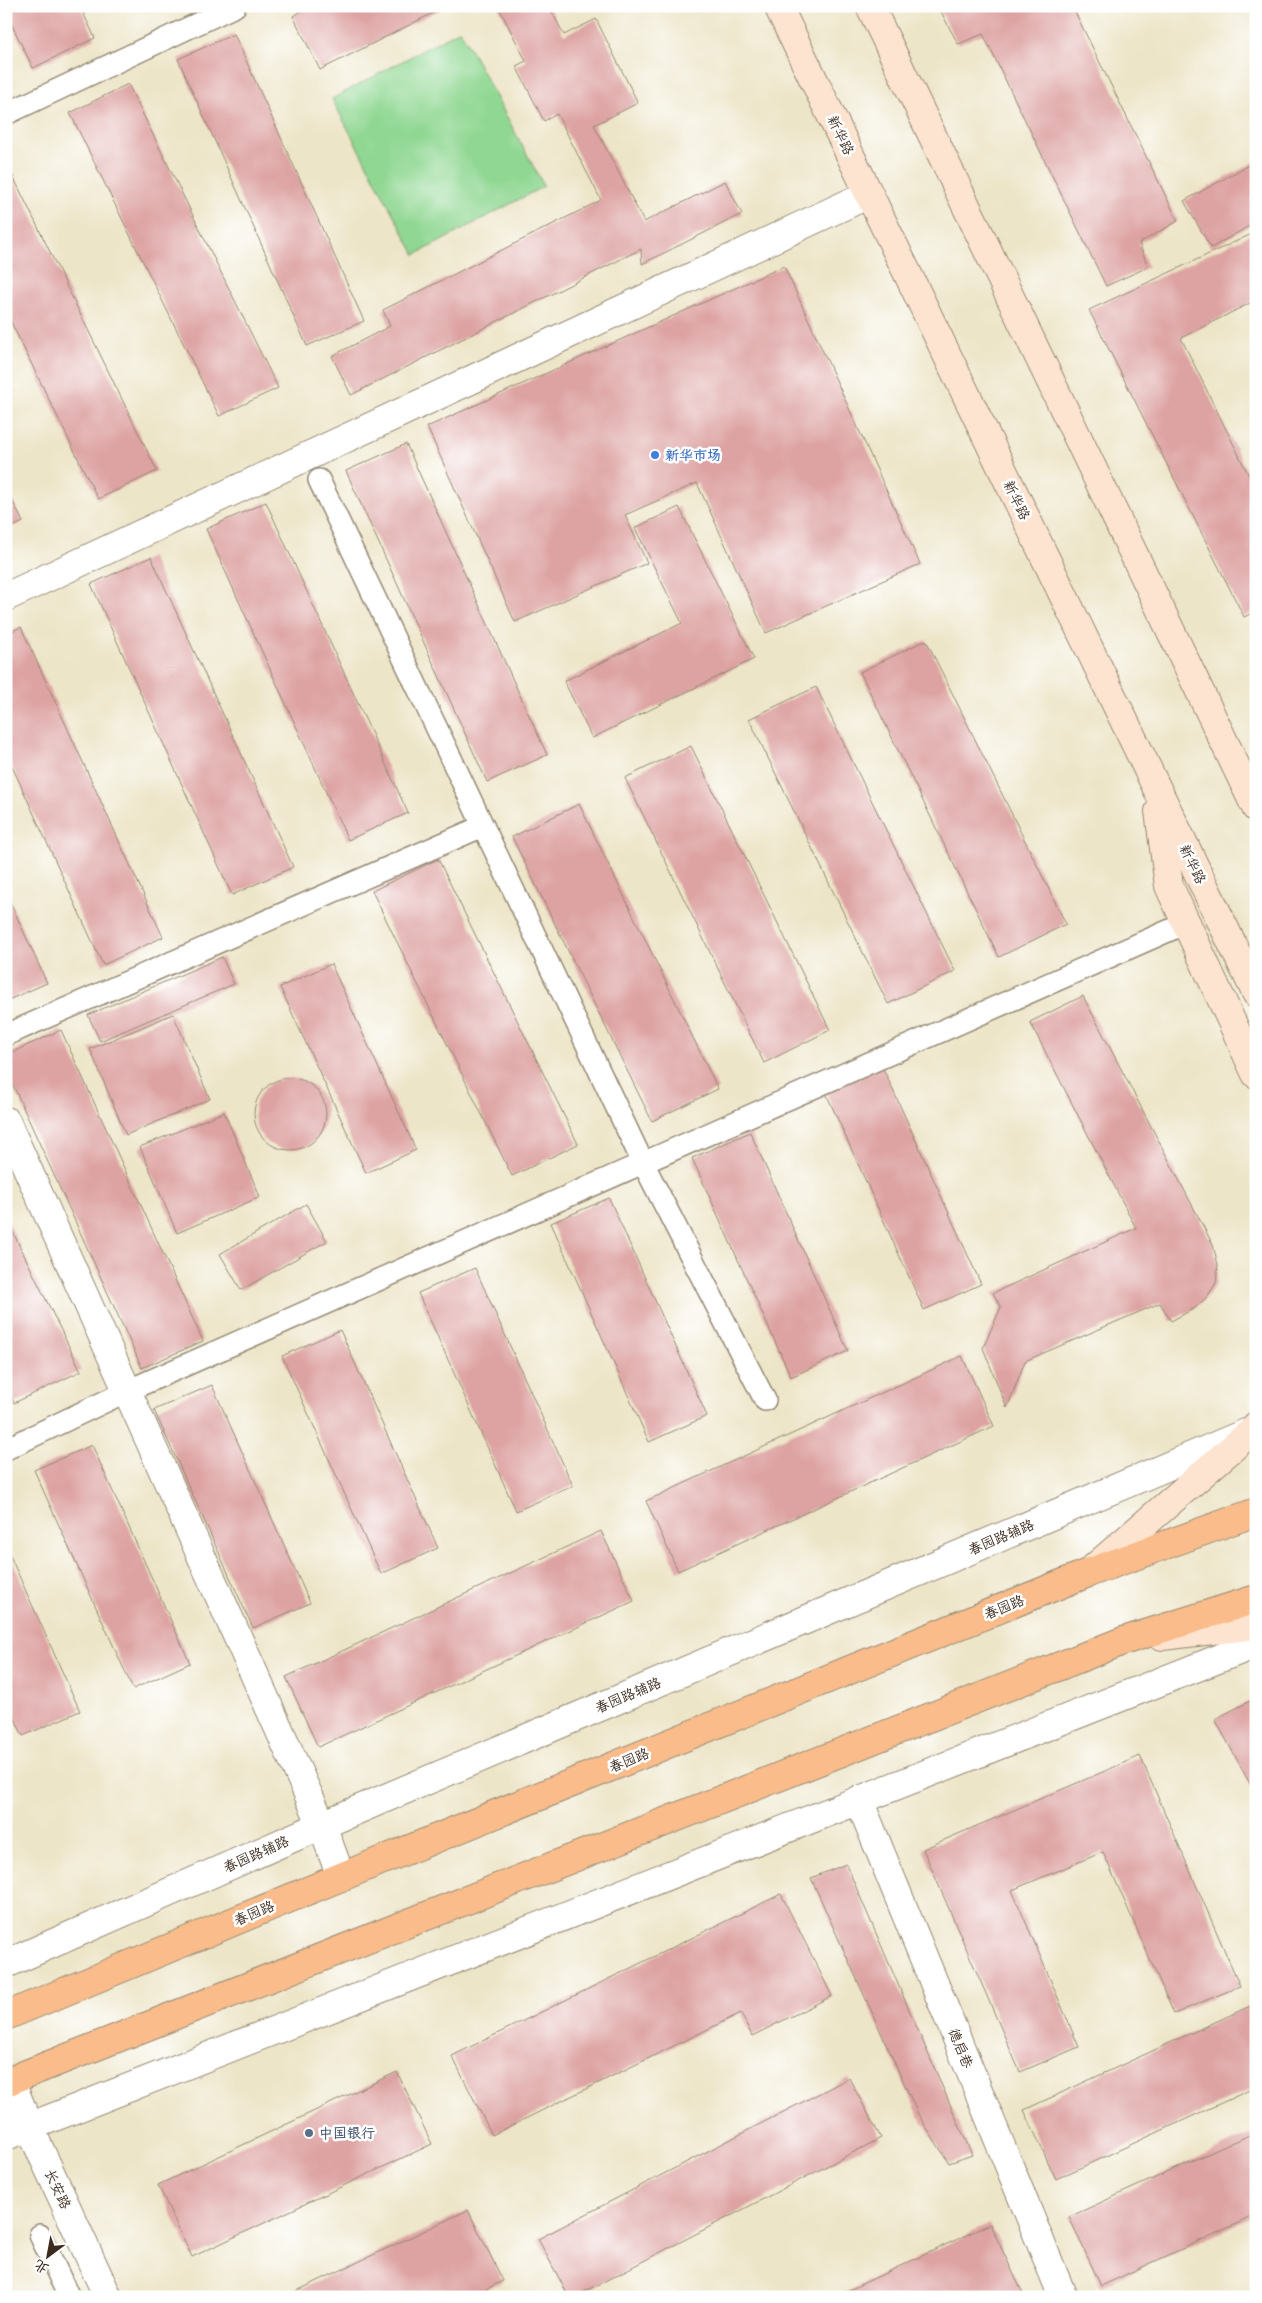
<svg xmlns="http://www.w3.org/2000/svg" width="1262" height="2303" viewBox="0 0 1262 2303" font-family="'Shantell Sans','LXGW WenKai TC',sans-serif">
	<rect width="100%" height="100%" fill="#fff"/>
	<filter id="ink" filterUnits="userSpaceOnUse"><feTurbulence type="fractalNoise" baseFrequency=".02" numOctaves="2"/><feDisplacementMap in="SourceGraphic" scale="10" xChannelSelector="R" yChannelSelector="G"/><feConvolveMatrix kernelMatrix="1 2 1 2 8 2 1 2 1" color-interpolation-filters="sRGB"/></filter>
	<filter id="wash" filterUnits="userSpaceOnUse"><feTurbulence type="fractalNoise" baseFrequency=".0096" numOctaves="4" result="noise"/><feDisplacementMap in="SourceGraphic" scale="20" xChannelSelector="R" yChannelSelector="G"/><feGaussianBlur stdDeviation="1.12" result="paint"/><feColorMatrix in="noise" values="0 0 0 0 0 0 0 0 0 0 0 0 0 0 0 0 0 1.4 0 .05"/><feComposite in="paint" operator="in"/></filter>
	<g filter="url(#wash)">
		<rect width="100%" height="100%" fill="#ede5c8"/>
		<polygon fill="#8fd792" stroke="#658058" points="460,30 544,186 415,255 332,99"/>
		<g id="blocks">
			<g fill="#dda3a2">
				<polygon points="6,6 80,6 95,38 33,68 6,13"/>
				<polygon points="170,6 182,6 172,11"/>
				<polygon points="312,6 447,6 320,70 293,16"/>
				<polygon points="498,6 549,6 564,35 596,19 638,103 594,125 644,222 725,181 742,214 642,264 641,249 351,395 332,356 390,326 383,310 601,200 557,114 544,121 516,66 526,61"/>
				<polygon points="938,6 1072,6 1178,221 1139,243 1148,267 1106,286 983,34 958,44"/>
				<polygon points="234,34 364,321 307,346 178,59"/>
				<polygon points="128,84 278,388 219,416 70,113"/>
				<polygon points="1256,161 1256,222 1211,248 1184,201"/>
				<polygon points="8,166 157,471 98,499 6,312"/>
				<polygon points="1256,232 1256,300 1181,338 1256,490 1256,611 1244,617 1089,310"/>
				<polygon points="784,266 920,564 766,633 697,483 625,515 647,563 515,622 427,427"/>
				<polygon points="406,444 547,755 487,782 346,471"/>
				<polygon points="6,488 23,522 6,530"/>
				<polygon points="266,502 408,813 348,840 206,529"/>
				<polygon points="679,507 754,659 592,738 564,681 682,623 635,528"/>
				<polygon points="151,557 293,867 232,895 91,584"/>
				<polygon points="21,627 163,937 103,965 6,753 6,634"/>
				<polygon points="926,640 1066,924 999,957 860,672"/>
				<polygon points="816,687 955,971 888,1004 749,719"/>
				<polygon points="691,746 830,1030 764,1063 625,778"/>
				<polygon points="579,804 718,1089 652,1121 512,837"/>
				<polygon points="438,859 578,1144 512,1176 372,891"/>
				<polygon points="6,893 47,983 6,1001"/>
				<polygon points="222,957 234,984 100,1041 88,1015"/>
				<polygon points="331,964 416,1150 366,1173 280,987"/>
				<polygon points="1083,996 1213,1245 1218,1265 1216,1283 1207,1297 1195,1308 1171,1321 1160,1303 1025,1361 1007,1408 983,1348 1001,1307 993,1293 1136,1228 1030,1022"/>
				<polygon points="173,1014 210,1099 126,1135 90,1049"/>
				<polygon points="61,1030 203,1341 142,1368 6,1070 6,1055"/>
				<polygon points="882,1066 981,1284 924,1310 825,1091"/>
				<circle cx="290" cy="1114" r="36"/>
				<polygon points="224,1112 260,1197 177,1233 140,1147"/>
				<polygon points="750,1132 848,1351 791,1377 692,1158"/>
				<polygon points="609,1198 707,1416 649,1442 551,1223"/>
				<polygon points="306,1204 327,1241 241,1290 220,1254"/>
				<polygon points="6,1218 81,1371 14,1403 6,1386"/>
				<polygon points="475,1268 573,1486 516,1511 418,1293"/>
				<polygon points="340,1330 438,1548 381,1574 282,1356"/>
				<polygon points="962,1356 994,1426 678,1571 646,1501"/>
				<polygon points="212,1385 310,1603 253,1628 154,1410"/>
				<polygon points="92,1445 190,1663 133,1689 34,1470"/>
				<polygon points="601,1531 634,1601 318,1747 286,1677"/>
				<polygon points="6,1547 80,1711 23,1736 6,1700"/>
				<polygon points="1256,1698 1256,1795 1215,1719"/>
				<polygon points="1140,1756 1240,1986 1174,2014 1103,1852 1012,1890 1079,2047 1020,2072 923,1849"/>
				<polygon points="846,1864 972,2155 949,2163 918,2114 811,1878"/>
				<polygon points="781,1894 832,1996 752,2036 741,2013 492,2135 452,2056"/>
				<polygon points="1250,2006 1256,2018 1256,2087 1056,2179 1024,2110"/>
				<polygon points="397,2072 432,2144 192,2257 158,2185"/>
				<polygon points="849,2078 881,2138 574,2297 569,2297 538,2239"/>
				<polygon points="1256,2132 1256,2215 1101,2286 1069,2217"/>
				<polygon points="468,2210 503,2281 469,2297 284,2297"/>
				<polygon points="990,2224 1024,2296 834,2297"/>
			</g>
		</g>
	</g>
	<g filter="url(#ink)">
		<use href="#blocks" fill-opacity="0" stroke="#948873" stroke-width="1"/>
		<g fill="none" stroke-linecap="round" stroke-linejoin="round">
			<defs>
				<g id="service">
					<polyline points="6,114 235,6"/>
					<polyline points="319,480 643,1163 765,1400"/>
					<polyline points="6,1035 483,826"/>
					<polyline points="6,1449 127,1391 1186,923"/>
					<polyline points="40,2235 69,2297"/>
				</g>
				<g id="minor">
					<polyline points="6,597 869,194"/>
					<polyline points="6,1121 322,1825"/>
					<polyline points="859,1800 1063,2297"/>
					<polyline points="29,2126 108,2297"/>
				</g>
				<g id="tertiary">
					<polyline points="322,1825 341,1877"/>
					<polyline points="6,1964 322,1825 1246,1433"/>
					<polyline points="10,2080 29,2126"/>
					<polyline points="6,2136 1256,1644"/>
				</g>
				<g id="secondary">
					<polyline points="778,6 1256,993"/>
					<polyline points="870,6 1256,808"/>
					<polyline points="1159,811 1169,886 1256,1074"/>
					<polyline points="1088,1573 1252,1431 1256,1426"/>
					<polyline points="1162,1636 1256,1625"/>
				</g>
				<g id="primary">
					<polyline points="6,2016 341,1877 1088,1573 1256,1512"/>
					<polyline points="6,2082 1123,1641 1256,1599"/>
				</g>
			</defs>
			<use href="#service" stroke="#948873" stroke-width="24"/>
			<use href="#minor" stroke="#948873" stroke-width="30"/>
			<use href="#tertiary" stroke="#948873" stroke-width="30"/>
			<use href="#secondary" stroke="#948873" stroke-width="30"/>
			<use href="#primary" stroke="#948873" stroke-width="30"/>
			<use href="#service" stroke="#fff" stroke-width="21"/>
			<use href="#minor" stroke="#fff" stroke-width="28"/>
			<use href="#tertiary" stroke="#fff" stroke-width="28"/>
			<use href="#secondary" stroke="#fde4d0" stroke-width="28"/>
			<use href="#primary" stroke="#f9bc8a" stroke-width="28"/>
		</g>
	</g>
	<circle fill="#3f7fe0" stroke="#fff" stroke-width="2" cx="655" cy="455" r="5"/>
	<circle fill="#5c6f8a" stroke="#fff" stroke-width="2" cx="309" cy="2133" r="5"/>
	<g text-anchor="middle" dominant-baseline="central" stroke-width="5" stroke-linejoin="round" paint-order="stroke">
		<g font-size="14" fill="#3b2a1e" stroke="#fff">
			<text transform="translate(841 135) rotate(64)">新华路</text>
			<text transform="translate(1017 500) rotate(64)">新华路</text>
			<text transform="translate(1193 864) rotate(64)">新华路</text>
			<text transform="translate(1001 1537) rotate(-23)">春园路辅路</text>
			<text transform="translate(1004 1607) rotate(-22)">春园路</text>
			<text transform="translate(628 1695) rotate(-23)">春园路辅路</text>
			<text transform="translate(629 1760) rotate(-22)">春园路</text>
			<text transform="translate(256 1854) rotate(-24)">春园路辅路</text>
			<text transform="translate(254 1913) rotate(-23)">春园路</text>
			<text transform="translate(961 2048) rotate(68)">德启巷</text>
			<text transform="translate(58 2189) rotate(65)">长安路</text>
		</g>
		<g font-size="14" font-weight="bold" fill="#366cbe" stroke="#fff" text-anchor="start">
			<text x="665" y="455">新华市场</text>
		</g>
		<g font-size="14" font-weight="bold" fill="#4e5e75" stroke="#fff" text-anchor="start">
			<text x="319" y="2133">中国银行</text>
		</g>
	</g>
	<rect width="1262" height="2303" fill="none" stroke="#fff" stroke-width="25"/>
	<g transform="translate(48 2256) rotate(212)" stroke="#ffffff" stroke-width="4" paint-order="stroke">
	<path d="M0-4L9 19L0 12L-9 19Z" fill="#3b2a1e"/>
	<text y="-8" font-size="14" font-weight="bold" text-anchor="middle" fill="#3b2a1e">北</text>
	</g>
</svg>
